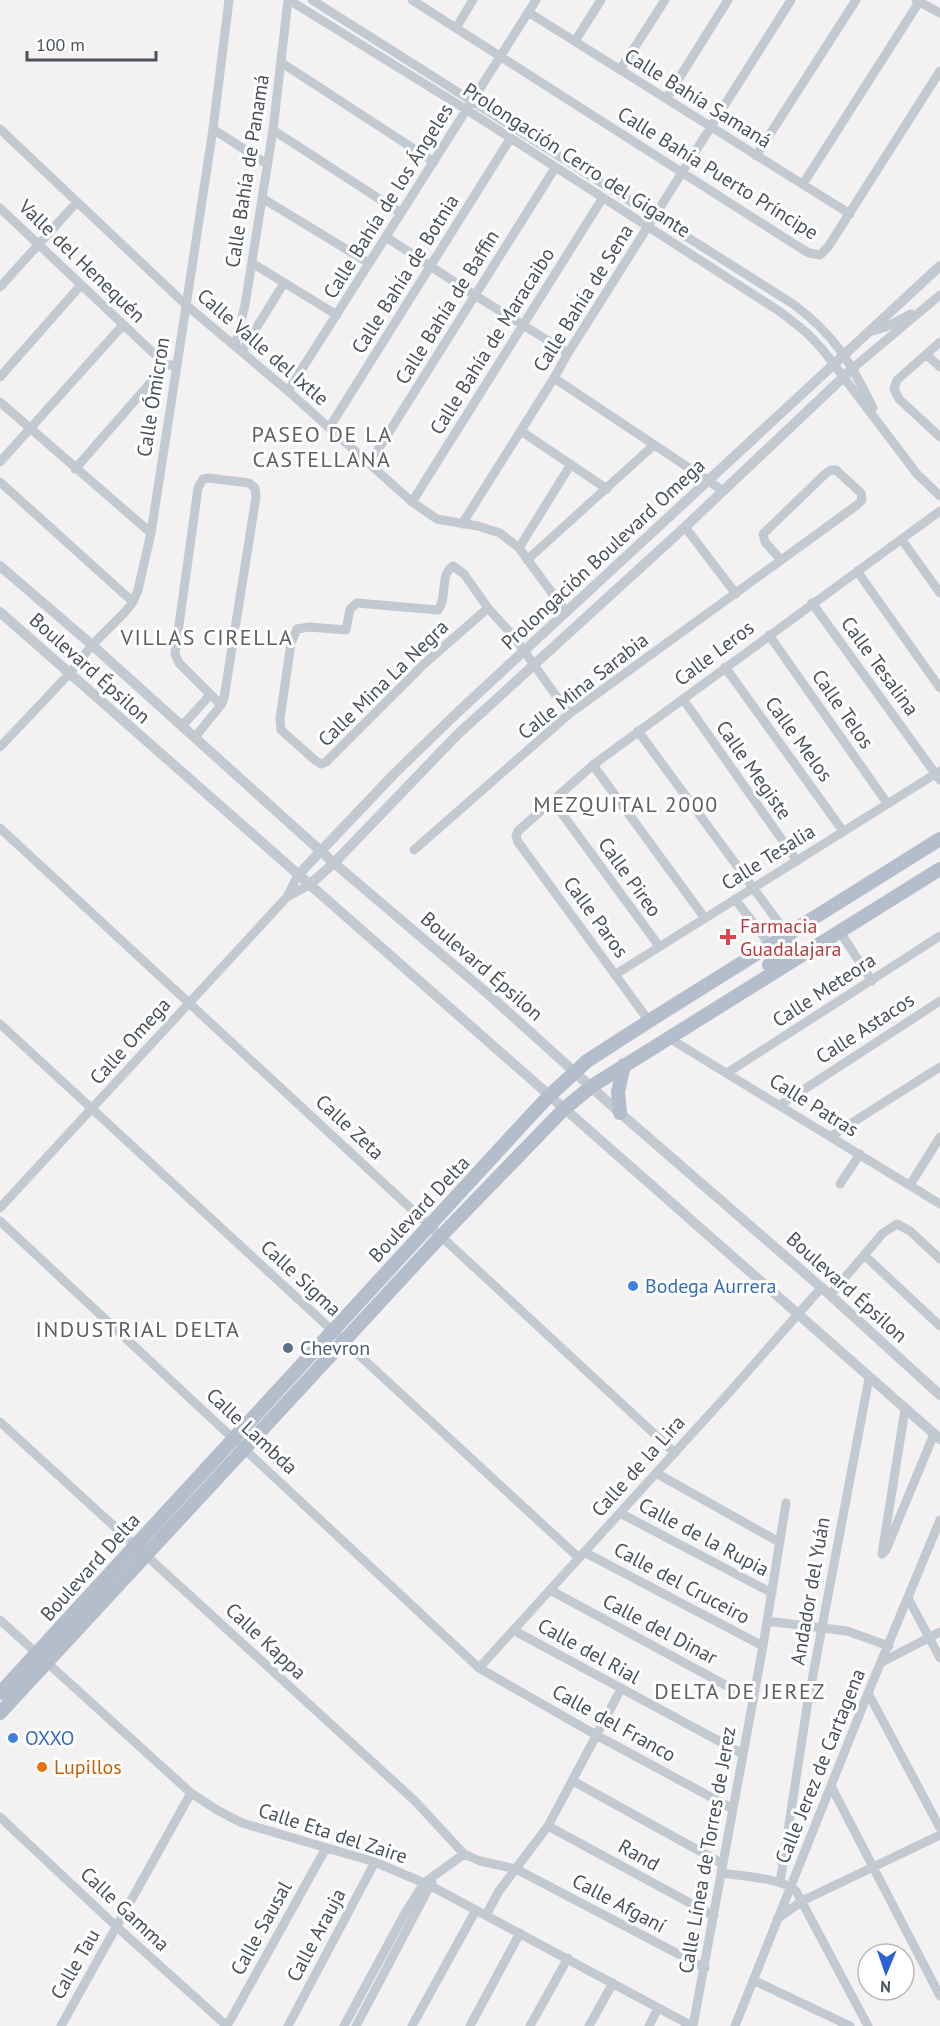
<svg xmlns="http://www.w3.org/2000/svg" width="940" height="2026" font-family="'PT Sans',sans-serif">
	<rect width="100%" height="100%" fill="#f3f1f1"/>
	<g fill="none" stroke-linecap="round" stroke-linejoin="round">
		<path stroke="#c3c9d1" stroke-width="9" d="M289 0 467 110 782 313 807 333 823 350 917 474 940 496
			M312 0 793 304C835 335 851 363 873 408
			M412 0 802 249 809 253 820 255 828 247 940 71
			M916 0 940 13
			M528 12 850 214
			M456 28 473 0
			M575 41 601 0
			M282 63 434 162
			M620 70 665 0
			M666 99 728 0
			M0 129 185 304 288 391 412 502 437 519 478 526 500 533 519 548 566 612
			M213 129 267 164
			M273 130 401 213
			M756 156 856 0
			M803 184 919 2
			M262 198 369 263
			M0 208 166 365
			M386 237 476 296 568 353
			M252 263 337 315
			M0 287 77 202
			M872 331 886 327 911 314
			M940 342 897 380 894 389 899 399 940 437
			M235 346 245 305 273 130 288 0
			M242 351 284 283
			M927 355 940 367
			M853 368 940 295
			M0 377 81 285
			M554 378 722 490
			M288 391 536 0
			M0 402 151 533
			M329 428 510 139
			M521 431 607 489
			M0 462 123 325
			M369 464 555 168
			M75 469 166 365H172
			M0 482 133 602
			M412 502 602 199
			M462 524 554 378 568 353 791 0
			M685 527 736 594
			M902 540 940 593
			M519 548 571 464
			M527 560 654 445
			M857 571 940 688
			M812 603 940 780
			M488 608 424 664 326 762 321 764 316 761 281 730 280 719 291 643 297 629 309 627 346 630 350 609 357 603 438 610C448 598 439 575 453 566L464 574 488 608 515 638 569 714
			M769 635 887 803
			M725 667 843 831
			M683 699 797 861
			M182 726 210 695
			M638 731 787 934
			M195 737 221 705 224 698 256 497 255 488 249 483 209 478 203 479 198 488 175 654 179 663 221 705
			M0 747 70 673 92 645 125 612 133 602 138 590 151 533 177 365 213 129 229 0
			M593 765 704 917
			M552 800 659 946
			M0 828 675 1453
			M414 850 569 714 857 505 862 500 861 493 836 470H831L825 474 763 534 765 542 781 560
			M287 897 309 885
			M735 899 770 945
			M840 932 872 981
			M616 974 940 771
			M649 1021 518 842 516 836 518 831 593 765 940 511
			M0 1024 579 1558
			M669 1038 940 1204
			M727 1073 940 936
			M780 1105 940 1001
			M831 1136 940 1067
			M840 1184 860 1154
			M910 1185 940 1137
			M0 1208 287 897 298 875
			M0 1221 479 1668 598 1736 733 1809
			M864 1255 940 1326
			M830 1295 883 1233 897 1224 910 1231 940 1259
			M905 1409 882 1554 886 1550 934 1434
			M0 1422 415 1801 464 1854 480 1861 516 1869 705 1968
			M656 1473 779 1542
			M620 1513 772 1593
			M584 1552 763 1646
			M550 1590 753 1700
			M908 1598 940 1658
			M0 1620 191 1793 217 1810 242 1823 375 1862 431 1886 692 2026
			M767 1621 847 1631 889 1646
			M513 1630 743 1754
			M882 1662 940 1632
			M479 1668 727 1395 821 1288
			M868 1693 940 1828
			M573 1781 723 1864
			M831 1786 940 1996
			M0 1817 117 1927 227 2026
			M548 1826 714 1916
			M721 1873C741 1876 782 1878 796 1891L868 2026
			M780 1883 807 1707 869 1378
			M486 1915 499 1891 548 1826 621 1689
			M777 1919 802 1901 940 1835
			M753 1980 850 2026
			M61 2026 191 1793
			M227 2026 326 1848
			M288 2026 375 1862
			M344 2026 404 1915 424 1883 464 1854
			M356 2026 432 1882
			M412 2026 476 1910
			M470 2026 520 1933
			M530 2026 568 1958
			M589 2026 613 1983
			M649 2026 658 2008
			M693 2026 763 1646 786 1503
			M735 2026 868 1693 940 1520"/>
		<path stroke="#c3c9d1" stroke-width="10" d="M0 566 92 645 334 863 487 993 620 1113 830 1295 940 1395
			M0 612 940 1439
			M298 875 396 772 458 712 940 266
			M309 885 334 863 457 735 685 527 853 368"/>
		<path stroke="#b3bdcc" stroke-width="14" d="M769 965C781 958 795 950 787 934
			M620 1113 618 1092 624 1065
			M0 1693 532 1114 549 1096 587 1061 649 1021 940 839
			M0 1713 441 1236 564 1109 592 1086 940 869"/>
	</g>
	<path fill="#e0444e" stroke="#fff" stroke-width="2" d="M725 928h6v6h6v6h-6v6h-6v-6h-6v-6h6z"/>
	<g fill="#3f7fe0" stroke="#fff" stroke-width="2">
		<circle cx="633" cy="1286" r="6"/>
		<circle cx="13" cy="1738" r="6"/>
	</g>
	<circle fill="#5c6f8a" stroke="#fff" stroke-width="2" cx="288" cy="1348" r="6"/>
	<circle fill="#e8710a" stroke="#fff" stroke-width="2" cx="42" cy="1767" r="6"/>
	<g text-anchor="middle" stroke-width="6" stroke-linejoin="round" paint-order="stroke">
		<g font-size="20" fill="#4a525c" stroke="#fff">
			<text transform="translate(698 98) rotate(32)" y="7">Calle Bahía Samaná</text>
			<text transform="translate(577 160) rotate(33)" y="7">Prolongación Cerro del Gigante</text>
			<text transform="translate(247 171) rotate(-81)" y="7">Calle Bahía de Panamá</text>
			<text transform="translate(718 173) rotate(32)" y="7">Calle Bahía Puerto Príncipe</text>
			<text transform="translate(388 201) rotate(-58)" y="7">Calle Bahía de los Ángeles</text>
			<text transform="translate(82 261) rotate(44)" y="7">Valle del Henequén</text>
			<text transform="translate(405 274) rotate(-58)" y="7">Calle Bahía de Botnia</text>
			<text transform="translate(583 298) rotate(-58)" y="7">Calle Bahía de Sena</text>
			<text transform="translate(447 307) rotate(-58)" y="7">Calle Bahía de Baffin</text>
			<text transform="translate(492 341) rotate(-58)" y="7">Calle Bahía de Maracaibo</text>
			<text transform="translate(263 347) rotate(41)" y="7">Calle Valle del Ixtle</text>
			<text transform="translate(153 397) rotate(-81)" y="7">Calle Ómicron</text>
			<text transform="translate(603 554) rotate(-43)" y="7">Prolongación Boulevard Omega</text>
			<text transform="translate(714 653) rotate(-37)" y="7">Calle Leros</text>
			<text transform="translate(880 666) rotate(54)" y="7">Calle Tesalina</text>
			<text transform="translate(90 668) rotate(42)" y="7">Boulevard Épsilon</text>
			<text transform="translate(383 683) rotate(-44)" y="7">Calle Mina La Negra</text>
			<text transform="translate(583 686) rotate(-38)" y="7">Calle Mina Sarabia</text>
			<text transform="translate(843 709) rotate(55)" y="7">Calle Telos</text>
			<text transform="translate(799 739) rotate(54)" y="7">Calle Melos</text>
			<text transform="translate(754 770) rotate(55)" y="7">Calle Megiste</text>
			<text transform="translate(768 857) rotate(-32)" y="7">Calle Tesalia</text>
			<text transform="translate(630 877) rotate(54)" y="7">Calle Pireo</text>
			<text transform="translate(596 917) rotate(54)" y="7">Calle Paros</text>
			<text transform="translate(482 966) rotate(41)" y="7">Boulevard Épsilon</text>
			<text transform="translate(824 990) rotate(-33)" y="7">Calle Meteora</text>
			<text transform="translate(865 1028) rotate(-33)" y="7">Calle Astacos</text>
			<text transform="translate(130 1041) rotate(-48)" y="7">Calle Omega</text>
			<text transform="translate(814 1105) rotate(32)" y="7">Calle Patras</text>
			<text transform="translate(350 1127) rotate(43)" y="7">Calle Zeta</text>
			<text transform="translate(419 1209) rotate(-47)" y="7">Boulevard Delta</text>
			<text transform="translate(301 1278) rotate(43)" y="7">Calle Sigma</text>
			<text transform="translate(847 1287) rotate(42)" y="7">Boulevard Épsilon</text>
			<text transform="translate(252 1431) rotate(43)" y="7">Calle Lambda</text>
			<text transform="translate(638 1466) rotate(-48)" y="7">Calle de la Lira</text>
			<text transform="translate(704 1537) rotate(28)" y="7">Calle de la Rupia</text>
			<text transform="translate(90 1567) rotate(-48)" y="7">Boulevard Delta</text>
			<text transform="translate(682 1583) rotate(28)" y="7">Calle del Cruceiro</text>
			<text transform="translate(810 1591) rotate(-80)" y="7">Andador del Yuán</text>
			<text transform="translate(660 1629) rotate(28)" y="7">Calle del Dinar</text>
			<text transform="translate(266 1641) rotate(43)" y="7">Calle Kappa</text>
			<text transform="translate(589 1651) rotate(29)" y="7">Calle del Rial</text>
			<text transform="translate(614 1723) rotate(29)" y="7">Calle del Franco</text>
			<text transform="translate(820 1766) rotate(-68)" y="7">Calle Jerez de Cartagena</text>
			<text transform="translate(333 1833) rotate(18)" y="7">Calle Eta del Zaire</text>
			<text transform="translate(707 1850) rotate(-80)" y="7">Calle Línea de Torres de Jerez</text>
			<text transform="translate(639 1855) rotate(29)" y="7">Rand</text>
			<text transform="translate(619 1903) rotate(28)" y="7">Calle Afganí</text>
			<text transform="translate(125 1909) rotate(43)" y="7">Calle Gamma</text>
			<text transform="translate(261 1928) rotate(-61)" y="7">Calle Sausal</text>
			<text transform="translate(316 1935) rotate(-62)" y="7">Calle Arauja</text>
			<text transform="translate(75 1964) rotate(-60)" y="7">Calle Tau</text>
		</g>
		<g font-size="20" fill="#be3a42" stroke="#fff" text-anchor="start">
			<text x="740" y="933">Farmacia<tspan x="740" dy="23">Guadalajara</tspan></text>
		</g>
		<g font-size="20" fill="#366cbe" stroke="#fff" text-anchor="start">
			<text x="645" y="1293">Bodega Aurrera</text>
			<text x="25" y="1745">OXXO</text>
		</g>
		<g font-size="20" fill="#4e5e75" stroke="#fff" text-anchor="start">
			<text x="300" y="1355">Chevron</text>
		</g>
		<g font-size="20" fill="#c56008" stroke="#fff" text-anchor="start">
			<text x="54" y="1774">Lupillos</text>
		</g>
		<g font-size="22" letter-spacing="1.5" fill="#5e6065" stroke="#fff">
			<text x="322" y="442">PASEO DE LA<tspan x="322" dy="25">CASTELLANA</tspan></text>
			<text x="207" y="645">VILLAS CIRELLA</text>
			<text x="626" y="812">MEZQUITAL 2000</text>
			<text x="138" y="1337">INDUSTRIAL DELTA</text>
			<text x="740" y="1699">DELTA DE JEREZ</text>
		</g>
	</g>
	<g transform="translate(886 1972) rotate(182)"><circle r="28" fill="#ffffff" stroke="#b7babe" stroke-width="1.5"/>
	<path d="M0-4.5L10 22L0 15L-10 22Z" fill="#2b61d2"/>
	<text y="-9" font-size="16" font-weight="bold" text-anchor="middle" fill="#4a525c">N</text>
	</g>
	<path d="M27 51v9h129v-9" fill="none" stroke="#4a525c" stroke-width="3"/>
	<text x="36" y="51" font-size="18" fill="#4a525c" stroke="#ffffff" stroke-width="4.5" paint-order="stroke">100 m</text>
</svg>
